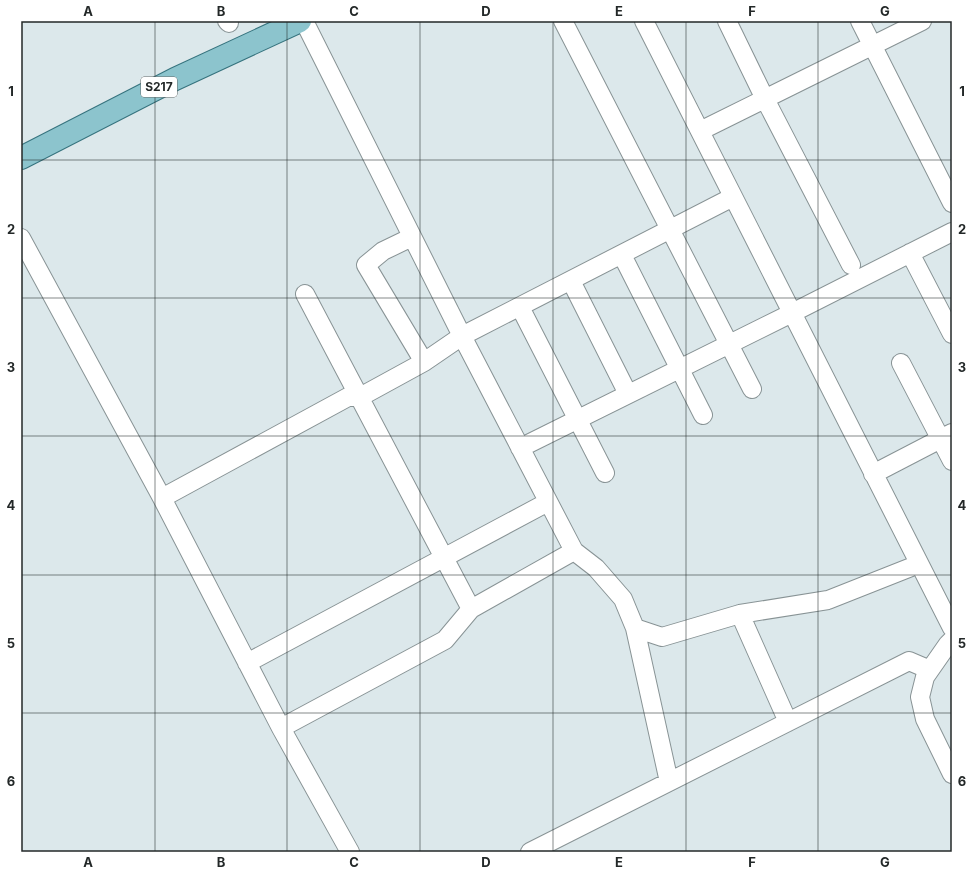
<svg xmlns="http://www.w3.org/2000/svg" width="973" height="873" font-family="Inter,sans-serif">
	<rect width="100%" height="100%" fill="#dce8eb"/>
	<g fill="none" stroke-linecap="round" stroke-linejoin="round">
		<g stroke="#889395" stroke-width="20">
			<path id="street" d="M227 21 229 23
				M304 21 462 336 574 551 596 568 623 599 635 628 669 782
				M563 21 752 389
				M644 21 952 628
				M727 21 765 99 851 265
				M860 21 952 203
				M700 131 922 21
				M412 237 383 251 366 265 424 362
				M21 238 162 498 281 728 350 852
				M910 253 952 334
				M622 255 703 415
				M571 281 628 394
				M305 294 471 609
				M520 307 605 473
				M901 363 952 461
				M520 448 792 313 952 232
				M873 474 952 433
				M162 498 348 397H360L424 362 462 336 733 197
				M740 614 788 722
				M635 628 662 637 740 614 828 600 919 564
				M952 640 948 644 925 677 920 697 925 719 952 774
				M247 663 548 502
				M281 728 445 640 471 609 574 551
				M530 852 909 661 930 670"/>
		</g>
		<g stroke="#36737e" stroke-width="24">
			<path id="primary" d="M21 158 175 79 300 21"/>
		</g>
		<use href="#street" stroke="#fff" stroke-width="18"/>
		<use href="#primary" stroke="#8cc4cd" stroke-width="22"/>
	</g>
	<path fill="none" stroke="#232828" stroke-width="1" stroke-opacity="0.55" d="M155 21V852M287 21V852M420 21V852M553 21V852M686 21V852M818 21V852M21 160H952M21 298H952M21 436H952M21 575H952M21 713H952"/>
	<g text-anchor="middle" stroke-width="4" stroke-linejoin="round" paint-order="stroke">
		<rect fill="#fff" stroke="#656868" stroke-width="1" x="141" y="77" width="36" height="20" rx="3"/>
		<g font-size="12" font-weight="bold" fill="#232828">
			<text x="159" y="91">S217</text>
		</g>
	</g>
	<rect width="973" height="873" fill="none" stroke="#ffffff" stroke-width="44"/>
	<rect x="22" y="22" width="929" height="829" fill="none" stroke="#232828" stroke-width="1.5"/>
	<g font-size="13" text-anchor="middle" font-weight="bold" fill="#232828">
		<text x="88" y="16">A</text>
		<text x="221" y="16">B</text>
		<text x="354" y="16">C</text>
		<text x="486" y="16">D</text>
		<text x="619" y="16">E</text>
		<text x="752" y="16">F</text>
		<text x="885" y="16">G</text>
		<text x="11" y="96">1</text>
		<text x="962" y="96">1</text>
		<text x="11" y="234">2</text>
		<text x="962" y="234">2</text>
		<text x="11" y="372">3</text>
		<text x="962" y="372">3</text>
		<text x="11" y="510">4</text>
		<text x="962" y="510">4</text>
		<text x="11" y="648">5</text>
		<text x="962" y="648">5</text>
		<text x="11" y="786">6</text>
		<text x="962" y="786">6</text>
		<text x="88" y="867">A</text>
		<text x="221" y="867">B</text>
		<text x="354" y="867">C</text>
		<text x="486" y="867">D</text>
		<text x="619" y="867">E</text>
		<text x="752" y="867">F</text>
		<text x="885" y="867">G</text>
	</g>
</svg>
